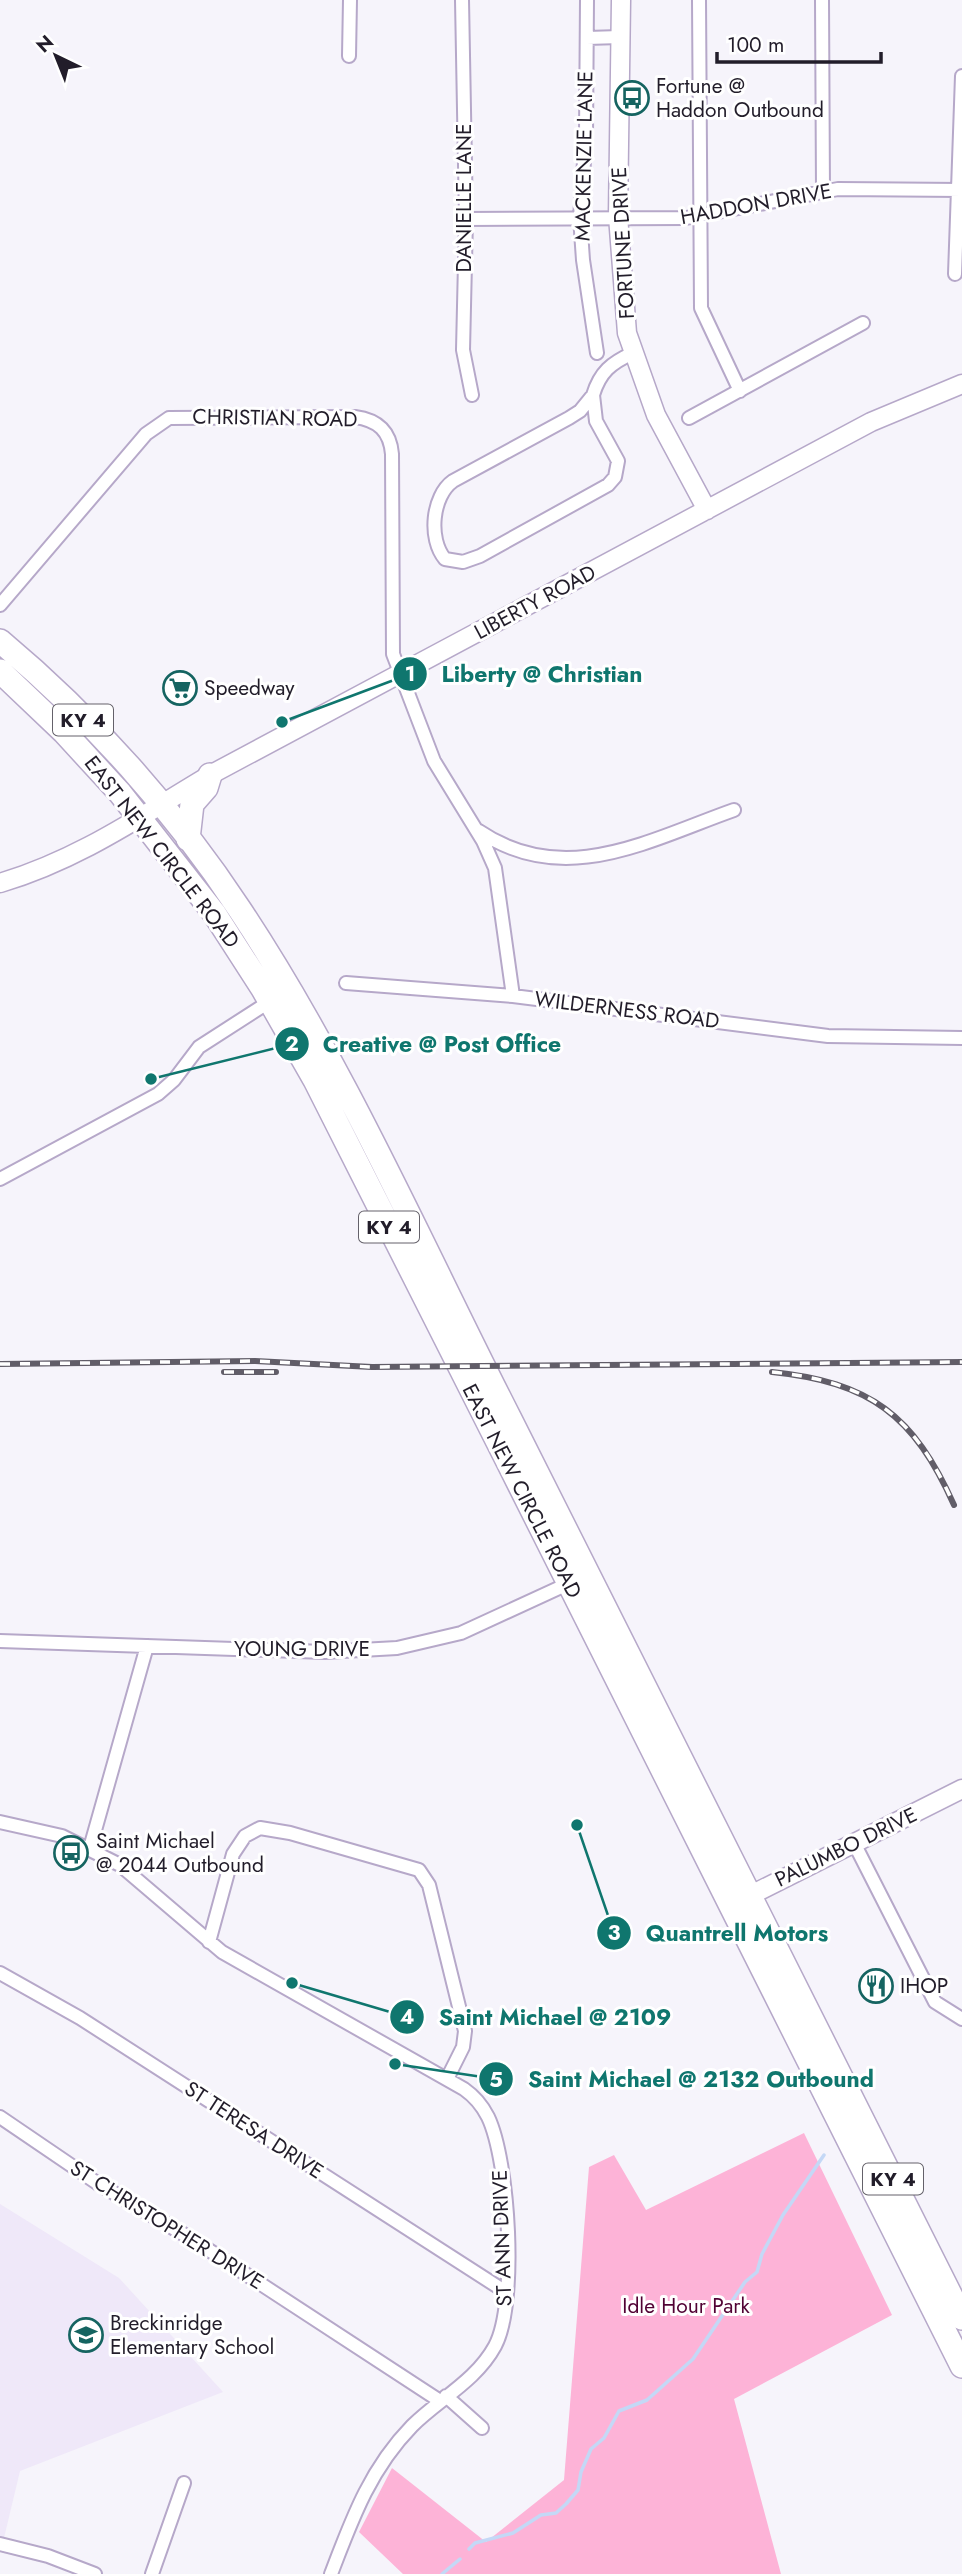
<svg xmlns="http://www.w3.org/2000/svg" width="962" height="2574" font-family="Jost,sans-serif">
	<rect width="100%" height="100%" fill="#f6f4fb"/>
	<path fill="#efe8f9" d="M0 2204 119 2278 223 2392 20 2471 4 2538 0 2537Z"/>
	<path fill="#fdb3d7" d="M804 2133 892 2315 734 2399 781 2574H403L359 2532 392 2468 486 2542 564 2480 589 2167 614 2155 646 2210Z"/>
	<g fill="none" stroke-linecap="round" stroke-linejoin="round">
		<path stroke="#c4d8f6" stroke-width="3.5" d="M469 2549 475 2543 513 2533 541 2515 556 2513 566 2504 578 2490 581 2472 591 2449 604 2438 619 2411 647 2400 693 2359 745 2282 757 2272 762 2254 783 2215 824 2155
			M442 2574 460 2559"/>
		<g stroke="#b6a8c9" stroke-width="16">
			<path id="street" d="M462 0 466 219 463 350 472 395
				M587 0 586 134 580 217 583 260 597 353
				M699 0 701 308 740 391
				M822 0 823 191
				M587 38 620 37
				M349 56 350 0
				M466 219 686 218 838 189 962 190
				M955 274 962 76
				M593 395 596 421 618 461 615 477 608 485 480 556 463 562 445 559C428 539 432 496 453 481L569 418 580 411Z
				M593 395C600 372 611 363 633 353
				M689 418 863 323
				M0 605 146 434 169 418 355 417C378 420 390 431 392 454L393 654 434 761 483 841 495 868 513 996
				M479 831C564 889 649 840 734 810
				M346 983 513 996 828 1036 962 1038
				M0 1179 158 1094 174 1080 199 1047 272 1000
				M0 1641 325 1652 397 1648 461 1633 574 1581
				M0 1822 62 1836 120 1865 222 1952 464 2089C474 2096 482 2105 488 2117 509 2161 518 2303 495 2346 476 2381 439 2399 412 2426 370 2469 352 2519 331 2574
				M854 1843 935 2002 962 2019
				M90 1848 147 1646
				M209 1942 233 1854 245 1836 260 1828 290 1833 419 1870 429 1885 465 2031 463 2047 447 2079
				M0 1973 80 2018 506 2292
				M0 2117 97 2183 195 2241 440 2401
				M446 2396 482 2428
				M0 2544 48 2556 95 2574
				M152 2574 184 2483"/>
		</g>
		<g stroke="#b6a8c9" stroke-width="21">
			<path id="secondary" d="M621 0 618 216 627 333 656 415 707 510
				M0 883C78 860 141 816 210 775L871 422 962 384
				M739 1901 962 1789"/>
		</g>
		<g stroke="#b6a8c9" stroke-width="26">
			<path id="highway" d="M0 641C91 717 175 811 240 910 346 1070 423 1249 510 1419 663 1718 813 2018 962 2318
				M0 671 64 732 120 793 214 913 263 989 315 1080 504 1454 962 2366
				M188 839 192 804 206 788 210 775"/>
		</g>
		<use href="#street" stroke="#fff" stroke-width="12"/>
		<use href="#secondary" stroke="#fff" stroke-width="18"/>
		<use href="#highway" stroke="#fff" stroke-width="23"/>
		<g stroke="#615d68" stroke-width="6">
			<path id="rail" d="M0 1364 255 1361 372 1367 962 1362
				M224 1372H276
				M772 1372C870 1382 914 1415 954 1505"/>
		</g>
		<use href="#rail" stroke="#fff" stroke-width="3.5" stroke-dasharray="10" stroke-linecap="butt"/>
	</g>
	<defs>
		<g id="bus-ring" transform="scale(1.75)"><circle r="9.5" fill="#fff" stroke="#156461" stroke-width="1.5"/><path d="M-5-6H5V4H4V6H2V4H-2V6H-4V4H-5ZM-3.5-4V0h7V-4ZM-3.5 1.2v1.5H-2V1.2ZM2 1.2v1.5H3.5V1.2Z" fill="#156461"/></g>
		<g id="supermarket-ring" transform="scale(1.75)"><circle r="9.5" fill="#fff" stroke="#156461" stroke-width="1.5"/><path d="M-6-5.5h2.5l.6 2H6L4.5 2H-2.5L-4.4-4H-6ZM-1.5 3.2a1.3 1.3 0 1 0 .1 0ZM3 3.2a1.3 1.3 0 1 0 .1 0Z" fill="#156461"/></g>
		<g id="restaurant-ring" transform="scale(1.75)"><circle r="9.5" fill="#fff" stroke="#156461" stroke-width="1.5"/><path d="M-5-6h1v4h1v-4h1v4h1v-4h1v5L-1.5 .5V6h-2V.5L-5-1ZM5-6V6H3V1.5H1.5Q1.5-4 5-6Z" fill="#156461"/></g>
		<g id="school-ring" transform="scale(1.75)"><circle r="9.5" fill="#fff" stroke="#156461" stroke-width="1.5"/><path d="M0-5L7-2L0 1L-7-2ZM-4 1L0 2.5L4 1V4Q0 6-4 4Z" fill="#156461"/></g>
	</defs>
	<g fill-rule="evenodd">
		<use href="#bus-ring" x="632" y="98"/>
		<use href="#supermarket-ring" x="180" y="688"/>
		<use href="#bus-ring" x="71" y="1853"/>
		<use href="#restaurant-ring" x="876" y="1986"/>
		<use href="#school-ring" x="86" y="2335"/>
	</g>
	<g text-anchor="middle" stroke-width="6" stroke-linejoin="round" paint-order="stroke">
		<g fill="#fff" stroke="#64616a" stroke-width="2">
			<rect x="53" y="704.5" width="60" height="31" rx="5"/>
			<rect x="359" y="1211.5" width="60" height="31" rx="5"/>
			<rect x="863" y="2163.5" width="60" height="31" rx="5"/>
		</g>
		<g font-size="19" font-weight="bold" fill="#221d2a">
			<text x="83" y="727">KY 4</text>
			<text x="389" y="1234">KY 4</text>
			<text x="893" y="2186">KY 4</text>
		</g>
		<g font-size="21" fill="#221d2a" stroke="#fff" text-anchor="start">
			<text x="656" y="93">Fortune @<tspan x="656" dy="24">Haddon Outbound</tspan></text>
			<text x="204" y="695">Speedway</text>
			<text x="96" y="1848">Saint Michael<tspan x="96" dy="24">@ 2044 Outbound</tspan></text>
			<text x="900" y="1993">IHOP</text>
			<text x="110" y="2330">Breckinridge<tspan x="110" dy="24">Elementary School</tspan></text>
		</g>
		<g font-size="21" fill="#221d2a" stroke="#fff">
			<text transform="translate(584 156) rotate(-89)" y="7">MACKENZIE LANE</text>
			<text transform="translate(464 198) rotate(-90)" y="7">DANIELLE LANE</text>
			<text transform="translate(756 204) rotate(-10)" y="7">HADDON DRIVE</text>
			<text transform="translate(623 243) rotate(-93)" y="7">FORTUNE DRIVE</text>
			<text transform="translate(275 418) rotate(1)" y="7">CHRISTIAN ROAD</text>
			<text transform="translate(535 602) rotate(-28)" y="7">LIBERTY ROAD</text>
			<text transform="translate(162 852) rotate(52)" y="7">EAST NEW CIRCLE ROAD</text>
			<text transform="translate(627 1010) rotate(7)" y="7">WILDERNESS ROAD</text>
			<text transform="translate(522 1491) rotate(63)" y="7">EAST NEW CIRCLE ROAD</text>
			<text x="302" y="1656">YOUNG DRIVE</text>
			<text transform="translate(846 1847) rotate(-26)" y="7">PALUMBO DRIVE</text>
			<text transform="translate(254 2130) rotate(33)" y="7">ST TERESA DRIVE</text>
			<text transform="translate(167 2225) rotate(32)" y="7">ST CHRISTOPHER DRIVE</text>
			<text transform="translate(502 2238) rotate(-92)" y="7">ST ANN DRIVE</text>
		</g>
		<g font-size="21" fill="#510234" stroke="#fff">
			<text x="686" y="2313">Idle Hour Park</text>
		</g>
	</g>
	<path fill="none" stroke="#0f766e" stroke-width="2.5" d="M282 722L410 674M151 1079L292 1044M577 1825L614 1933M292 1983L407 2017M395 2064L496 2079"/>
	<g fill="#0f766e" stroke="#fff" stroke-width="2.5">
		<circle cx="282" cy="722" r="7"/>
		<circle cx="151" cy="1079" r="7"/>
		<circle cx="577" cy="1825" r="7"/>
		<circle cx="292" cy="1983" r="7"/>
		<circle cx="395" cy="2064" r="7"/>
		<circle cx="410" cy="674" r="18"/>
		<circle cx="292" cy="1044" r="18"/>
		<circle cx="614" cy="1933" r="18"/>
		<circle cx="407" cy="2017" r="18"/>
		<circle cx="496" cy="2079" r="18"/>
	</g>
	<g font-size="21" text-anchor="middle" font-weight="bold" fill="#fff">
		<text x="410" y="681">1</text>
		<text x="292" y="1051">2</text>
		<text x="614" y="1940">3</text>
		<text x="407" y="2024">4</text>
		<text x="496" y="2087">5</text>
	</g>
	<g font-size="23" text-anchor="middle" font-weight="bold" fill="#0f766e" stroke="#fff" stroke-width="6" stroke-linejoin="round" paint-order="stroke">
		<text x="542" y="682">Liberty @ Christian</text>
		<text x="442" y="1052">Creative @ Post Office</text>
		<text x="737" y="1941">Quantrell Motors</text>
		<text x="555" y="2025">Saint Michael @ 2109</text>
		<text x="701" y="2087">Saint Michael @ 2132 Outbound</text>
	</g>
	<g transform="translate(56 56) rotate(317)" stroke="#ffffff" stroke-width="5" paint-order="stroke">
	<path d="M0-5L12 26L0 18L-12 26Z" fill="#221d2a"/>
	<text y="-10" font-size="19" font-weight="bold" text-anchor="middle" fill="#221d2a">N</text>
	</g>
	<path d="M717 52v10h164v-10" fill="none" stroke="#221d2a" stroke-width="3.5"/>
	<text x="727" y="52" font-size="21" fill="#221d2a" stroke="#ffffff" stroke-width="5" paint-order="stroke">100 m</text>
</svg>
